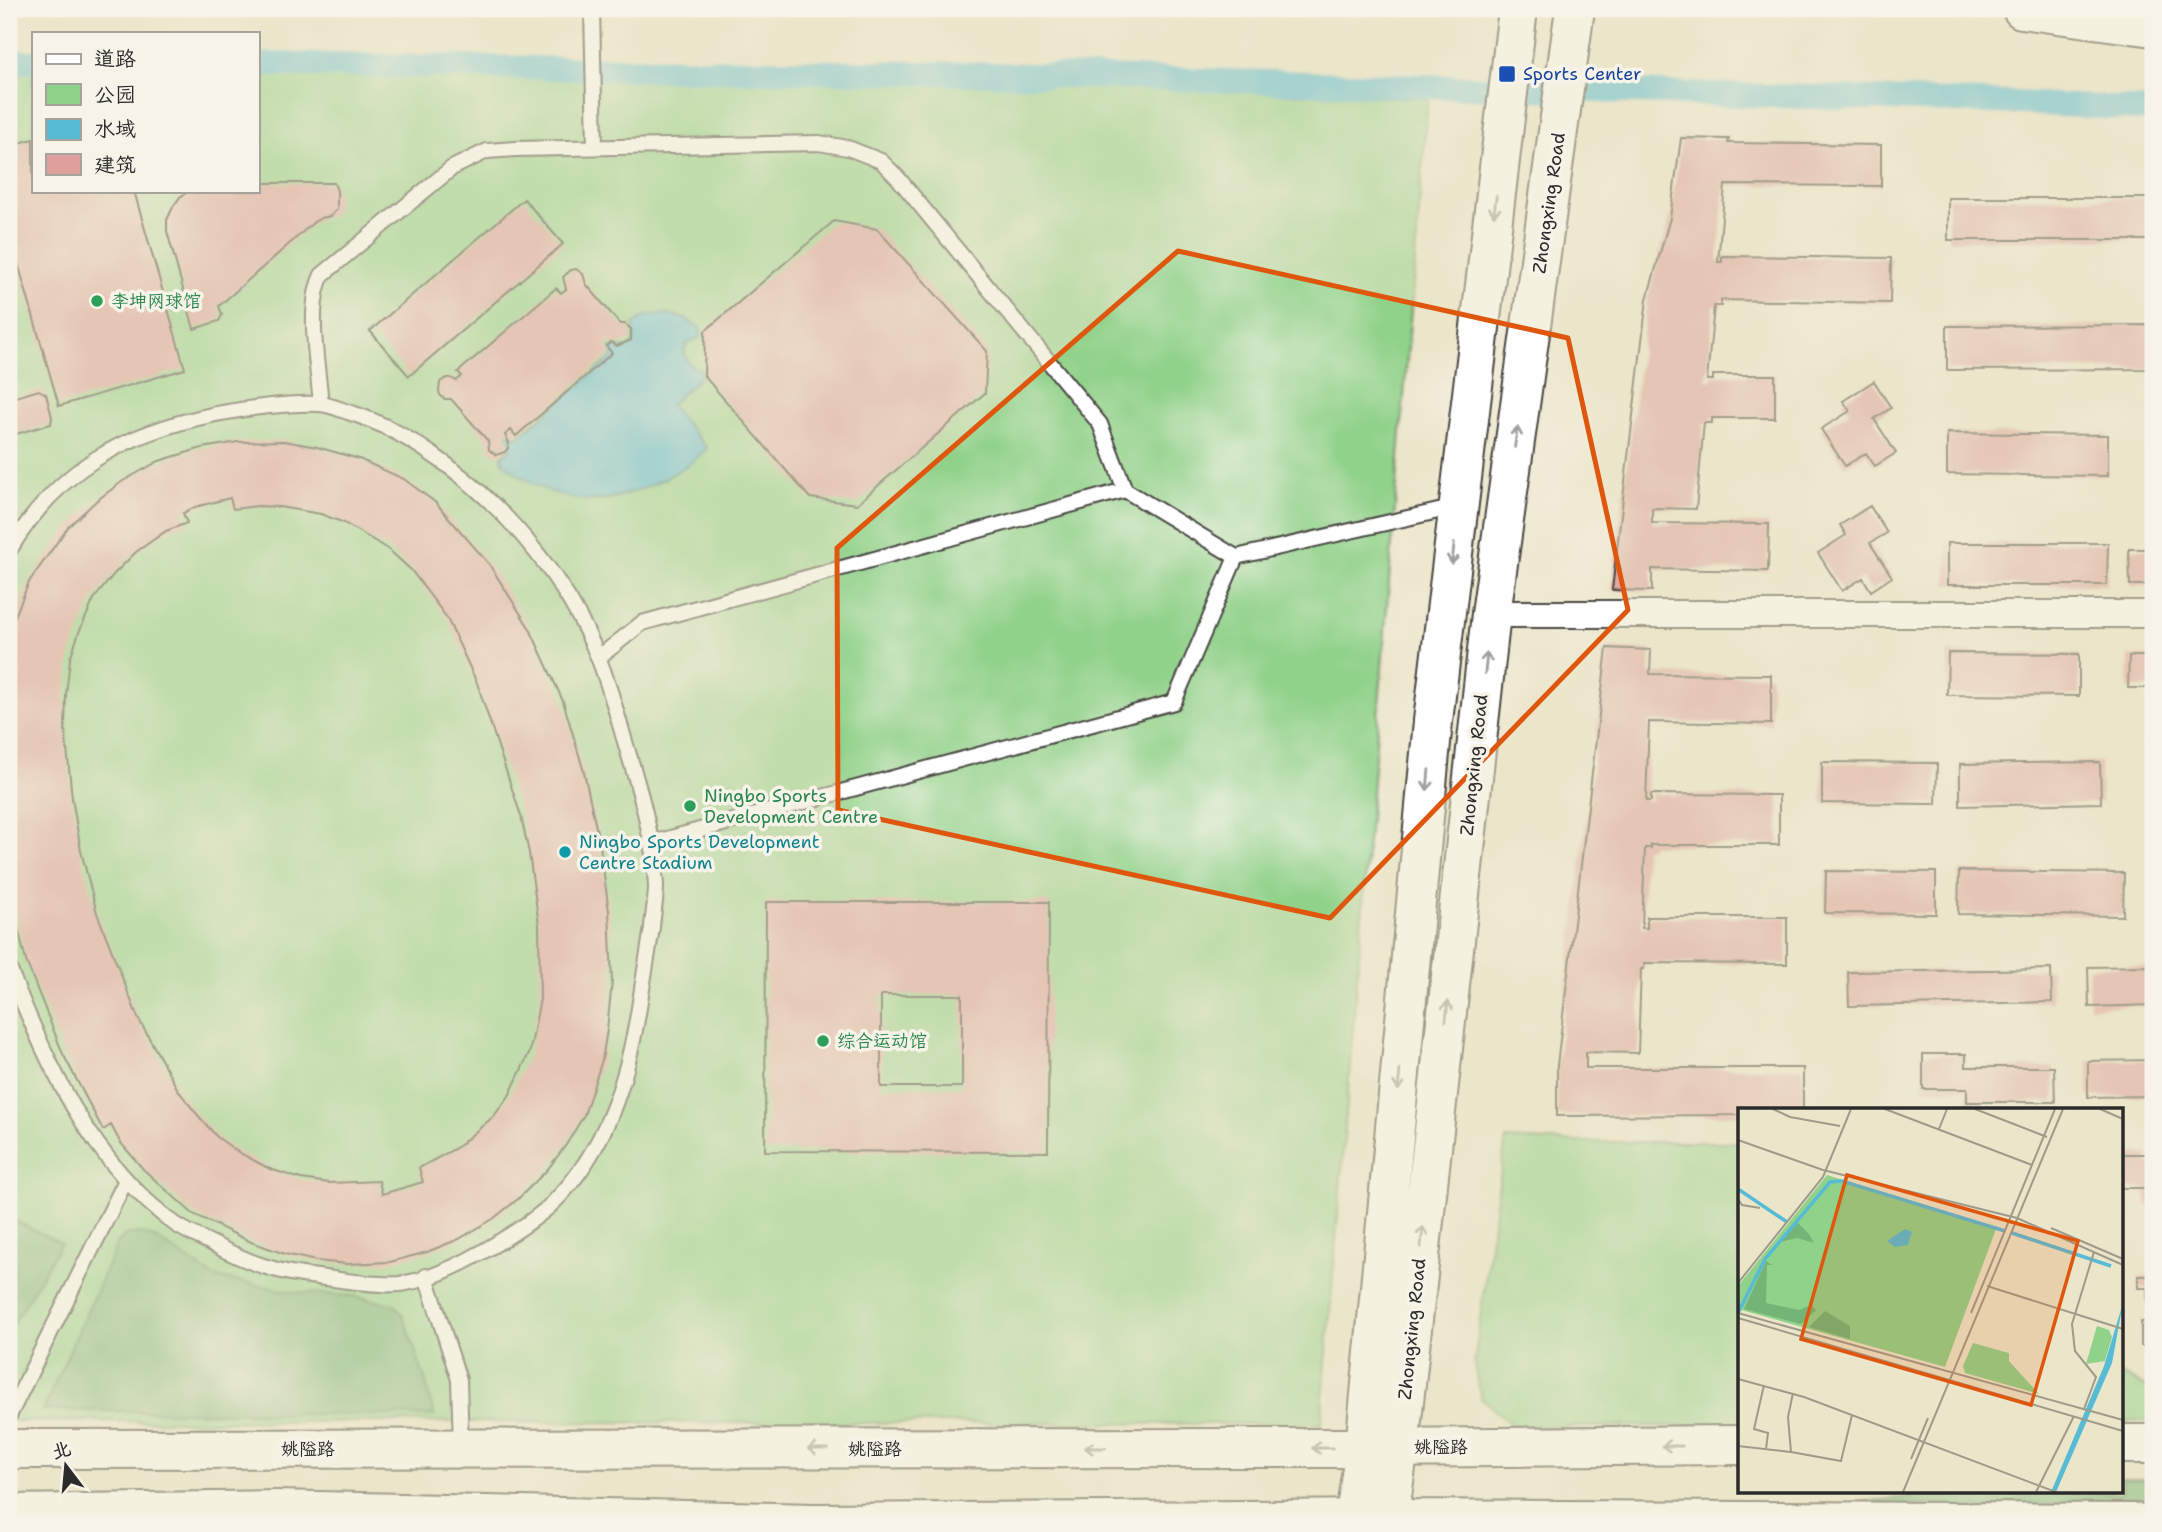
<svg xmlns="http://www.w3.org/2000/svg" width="2162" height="1532" font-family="'Shantell Sans','LXGW WenKai TC',sans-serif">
	<rect width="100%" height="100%" fill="#f7f3e8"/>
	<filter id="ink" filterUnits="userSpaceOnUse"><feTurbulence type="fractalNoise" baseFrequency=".0143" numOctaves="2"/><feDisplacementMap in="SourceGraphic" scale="14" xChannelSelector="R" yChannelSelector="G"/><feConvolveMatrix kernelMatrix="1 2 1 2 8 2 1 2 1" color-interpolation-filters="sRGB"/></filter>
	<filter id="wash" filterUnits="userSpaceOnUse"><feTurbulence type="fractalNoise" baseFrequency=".00686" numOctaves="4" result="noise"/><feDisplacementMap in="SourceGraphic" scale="28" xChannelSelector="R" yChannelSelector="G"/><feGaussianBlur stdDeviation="1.57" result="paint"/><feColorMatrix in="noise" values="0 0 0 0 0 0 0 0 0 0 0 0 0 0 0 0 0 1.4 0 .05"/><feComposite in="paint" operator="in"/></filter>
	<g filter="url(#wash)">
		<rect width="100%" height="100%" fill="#ebe5c9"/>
		<path fill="#90d28a" stroke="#5e7e5a" stroke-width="2" d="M9 52 33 53V191H257V60L1428 98 1321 1424 9 1421Z
			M1506 1139 1576 1142H1740V1425L1552 1427 1512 1425 1481 1398 1474 1365 1491 1237Z
			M2122 1374 2153 1391V1421L2122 1422Z"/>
		<path fill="#74b476" stroke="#507050" stroke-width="2" d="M9 1218 61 1243 9 1331Z
			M139 1233 157 1239 214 1277 293 1292 355 1296 395 1305 403 1315 425 1379 434 1416 43 1410 118 1242 126 1235Z
			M2122 1479H2153V1511L2033 1512 1862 1502 1954 1492H2122Z"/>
		<path fill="#57bbd5" stroke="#417380" stroke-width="2" d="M669 314 686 319 700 328 701 335 698 339 688 342 684 350C686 360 690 367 701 369L700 377 670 405 707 448C687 473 618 504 585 500 555 496 526 483 503 462L502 456 510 449 511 442 508 435 511 433 517 438 610 359 614 354 610 347H629C636 340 635 336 633 326 642 314 654 314 669 314Z"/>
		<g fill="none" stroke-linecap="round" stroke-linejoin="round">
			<path stroke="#57bbd5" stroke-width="24" d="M9 61 33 62
				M257 64 993 74 2021 103 2153 110"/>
		</g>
		<g id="blocks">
			<path fill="#de9f9d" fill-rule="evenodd" d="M1681 138 1729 139 1728 143 1881 145V186L1725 185 1718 262H1722V256L1891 258 1890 303 1721 300V306H1714L1707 380H1713V375H1775V418H1712V423H1704L1696 509 1652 508V523L1769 524 1768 571 1652 569V591L1612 590 1647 299 1670 218Z
				M33 139V191H134L185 369 59 406 9 232V146Z
				M257 183H334L337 191V209L331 216 321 218 314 222 219 306 222 315 219 321 194 329 167 231V220L173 207 180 197 189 191H257Z
				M1948 198H2153V240H1948Z
				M524 199 563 244 409 376 370 331Z
				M834 221 877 229 987 351 985 393 857 504 810 498 704 376 705 331Z
				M576 269 583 274 586 284 620 324H625L631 329V340L617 346 611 342 606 346 612 353 516 436 511 430 505 435 509 443 508 448 505 452 496 455 489 450 488 441 451 399H444L440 395 439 391 440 382 447 378H451L456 381 462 376 458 372 556 288 561 293 566 289 563 277 571 270Z
				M2153 325V369L1947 370V326Z
				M1874 381 1891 408 1874 419 1896 453 1875 466 1866 453 1845 466 1821 429 1850 411 1843 401Z
				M39 390 46 394 52 417 51 424 9 436V399Z
				M1947 433 2108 435V476L1947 474Z
				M284 441 317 447 359 459 404 479 436 503 489 564 530 629 563 701 584 772 600 846 609 911 612 981 607 1030 602 1060 584 1115 566 1145 547 1170 518 1199 493 1219 459 1239 427 1252 390 1262 347 1264 316 1261 285 1254 251 1242 193 1214 143 1169 120 1142 111 1125 103 1130 63 1054 26 961 9 891V631L29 582 68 527 96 501 123 481 159 461 202 448 238 442ZM230 498 233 509 258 506 279 507 321 514 344 523 388 549 411 570 447 618 477 683 521 816 529 853 539 925 540 999 530 1051 509 1096 493 1117 456 1148 419 1168 423 1182 382 1194 379 1181 329 1183 301 1179 270 1169 238 1152 217 1137 196 1113 178 1090 138 1018 97 913 81 851 72 798 65 728 66 695 70 659 79 632 94 599 114 574 136 552 166 531 187 523 183 513 195 507Z
				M1870 506 1887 533 1870 543 1892 577 1871 591 1863 578 1842 591 1818 553 1846 535 1840 525Z
				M1947 543H2108L2107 585H1947Z
				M2129 549H2153V585H2130Z
				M1607 648 1651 650 1650 674 1771 675V724L1649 722 1646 801H1651V794L1779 795V845H1651V848H1645L1642 928H1647V917H1787V964L1644 963V969H1641L1638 1053 1586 1052V1068H1803V1110H1740V1115L1557 1116V1065Z
				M1948 653 2079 654V696L1947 695Z
				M2129 656H2153V688H2128Z
				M1822 762 1937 763 1936 804 1822 803Z
				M2100 762 2101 803 1960 806V764Z
				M1826 871 1936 872V914L1825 913Z
				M1959 871 2124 873 2123 916 1958 914Z
				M766 902H1049L1048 1152 765 1151ZM881 995H962V1087H881Z
				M2153 966V1005L2089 1007 2088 967Z
				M2051 969 2052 1002 1849 1006 1848 972Z
				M1923 1054H1966V1067H2054L2055 1102H1967V1089H1923Z
				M2153 1060V1096L2088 1097V1061Z
				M2122 1154H2148V1164H2153V1205H2146V1188H2122Z
				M2138 1276H2153V1346H2141V1322H2148L2147 1288H2138Z"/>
		</g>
	</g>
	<g filter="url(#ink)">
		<use href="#blocks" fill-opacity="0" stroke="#484743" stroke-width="2"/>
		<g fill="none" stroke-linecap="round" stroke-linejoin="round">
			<g stroke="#484743" stroke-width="18">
				<path id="lane" d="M592 9 595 147
					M321 404C318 367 306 307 322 275L452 168 487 151 516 149 819 143 848 148 881 161 898 178 1100 424 1125 490
					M9 551C58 468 124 433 216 414 242 409 292 402 318 404 328 404 339 409 348 412 385 423 416 442 447 465 512 514 567 581 598 657 611 689 619 723 629 755 642 798 654 841 656 886 656 900 653 914 652 927 648 954 643 981 639 1008 627 1081 606 1150 553 1203 536 1219 514 1233 494 1245 468 1261 431 1280 400 1284 375 1286 343 1280 318 1277 277 1273 246 1262 211 1243 199 1237 185 1231 175 1224 90 1162 46 1062 9 968
					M598 658 642 623 1125 490 1236 557 1456 507
					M652 843 1174 702 1236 557
					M426 1276 459 1380 461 1447
					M9 1416 126 1180"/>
			</g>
			<g stroke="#484743" stroke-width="30">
				<path id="street" d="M1491 614H2153"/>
			</g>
			<g stroke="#484743" stroke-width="42">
				<path id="secondary" d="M2122 1444H2153
					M9 1449 1365 1448 1740 1445
					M9 1514 277 1510 814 1523 1388 1519 2136 1523"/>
			</g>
			<g stroke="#484743" stroke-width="42">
				<path id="primary" d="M2022 9 2153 27
					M1354 1523 1365 1448 1433 721 1518 9
					M1388 1523 1399 1447 1491 614 1575 9"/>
			</g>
			<use href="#lane" stroke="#fff" stroke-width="14"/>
			<use href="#street" stroke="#fff" stroke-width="26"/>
			<use href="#secondary" stroke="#fff" stroke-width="38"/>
			<use href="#primary" stroke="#fff" stroke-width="38"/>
		</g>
		<defs><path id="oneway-shaft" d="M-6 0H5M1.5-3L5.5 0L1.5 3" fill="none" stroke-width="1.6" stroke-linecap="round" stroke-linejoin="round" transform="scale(1.75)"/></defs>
		<g stroke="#a0a0a0">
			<use href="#oneway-shaft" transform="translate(1495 206) rotate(97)"/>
			<use href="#oneway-shaft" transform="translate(1516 437) rotate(-82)"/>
			<use href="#oneway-shaft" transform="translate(1453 554) rotate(97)"/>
			<use href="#oneway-shaft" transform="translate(1486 663) rotate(-84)"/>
			<use href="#oneway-shaft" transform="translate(1428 780) rotate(95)"/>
			<use href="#oneway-shaft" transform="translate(1447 1011) rotate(-84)"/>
			<use href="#oneway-shaft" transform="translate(1399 1080) rotate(95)"/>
			<use href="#oneway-shaft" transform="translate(1422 1237) rotate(-84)"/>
			<use href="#oneway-shaft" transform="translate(1672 1446) rotate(180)"/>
			<use href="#oneway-shaft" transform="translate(1095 1448) rotate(180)"/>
			<use href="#oneway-shaft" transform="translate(1322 1448) rotate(180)"/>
			<use href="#oneway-shaft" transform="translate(818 1449) rotate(180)"/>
		</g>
	</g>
	<path d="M0 0H2162V1532H0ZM1178 251 1568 338 1628 610 1330 918 838 810 837 548Z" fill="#ebe5c9" fill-opacity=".55" fill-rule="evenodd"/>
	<path fill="none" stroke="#df570e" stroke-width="5" stroke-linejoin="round" d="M1178 251 1568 338 1628 610 1330 918 838 810 837 548Z"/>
	<rect fill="#1a4fb4" stroke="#f7f3e8" stroke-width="2.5" x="1498" y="65" width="18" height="18" rx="3.5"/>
	<g fill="#2e9e5b" stroke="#f7f3e8" stroke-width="2.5">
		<circle cx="97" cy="301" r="7"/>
		<circle cx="690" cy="806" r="7"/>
		<circle cx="823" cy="1041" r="7"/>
	</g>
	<circle fill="#0f9aa8" stroke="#f7f3e8" stroke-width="2.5" cx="565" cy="852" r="7"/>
	<g text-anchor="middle" stroke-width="7" stroke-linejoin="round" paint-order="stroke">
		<g font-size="18" fill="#164399" stroke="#f7f3e8" text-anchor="start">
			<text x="1523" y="80">Sports Center</text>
		</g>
		<g font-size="18" fill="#2b2b2b" stroke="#f7f3e8">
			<text transform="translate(1549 203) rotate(-82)" y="6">Zhongxing Road</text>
			<text transform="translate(1474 765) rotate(-84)" y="6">Zhongxing Road</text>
			<text transform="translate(1412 1329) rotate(-84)" y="6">Zhongxing Road</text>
			<text x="1441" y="1453">姚隘路</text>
			<text x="308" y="1455">姚隘路</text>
			<text x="875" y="1455">姚隘路</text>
		</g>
		<g font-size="18" fill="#27864d" stroke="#f7f3e8" text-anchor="start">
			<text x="111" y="307">李坤网球馆</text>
			<text x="704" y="802">Ningbo Sports<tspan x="704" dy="21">Development Centre</tspan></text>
			<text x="837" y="1047">综合运动馆</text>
		</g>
		<g font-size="18" fill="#0d838f" stroke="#f7f3e8" text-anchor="start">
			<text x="579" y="848">Ningbo Sports Development<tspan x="579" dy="21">Centre Stadium</tspan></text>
		</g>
	</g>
	<g transform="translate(1738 1108)">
		<rect width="385" height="385" fill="#ebe5c9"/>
		<path d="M89 67 258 121 207 259 0 201V178ZM359 218 371 222 374 229 367 253 348 256ZM235 235 271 245V253L301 286 227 265 225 258Z" fill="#90d28a"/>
		<path d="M59 114 71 126 76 135 59 130 42 134ZM28 153 34 157H29L28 195 61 202 73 197 78 202 63 216 6 201ZM87 203 112 218V231L71 219Z" fill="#74b476"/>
		<path d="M167 121 174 124 170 137 157 139 149 133ZM385 195 374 255 318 384H313L366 258Z" fill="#57bbd5"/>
		<path fill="none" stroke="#57bbd5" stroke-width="3.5" d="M0 81 49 114M274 125 373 158M0 205 27 151 92 74 104 73 267 123"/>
		<path fill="none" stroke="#9e9b8a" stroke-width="2" d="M35 1 52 9 102 18M147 1 294 57M237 1 309 29M362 1 385 11M201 21 209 1M0 32 85 62 279 110 385 157M0 91 4 97 22 100M313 120 385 151M0 175 85 69 113 1M249 178 385 221M0 205 385 312M233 205 317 1M0 210 385 323M0 271 66 289 318 384M26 277 16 321 30 325 28 341M346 301 358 269 337 243 334 216 356 144M0 338 53 344 50 309 55 285M53 344 103 353 114 307M173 351 190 310M165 384 325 1M298 384 336 308"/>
		<path fill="#df570e" fill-opacity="0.15" stroke="#df570e" stroke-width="3.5" d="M109 67 340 133 293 297 63 231Z"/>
		<rect width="385" height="385" fill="none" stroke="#2b2b2b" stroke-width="3.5"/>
	</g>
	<rect width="2162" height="1532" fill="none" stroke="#f7f3e8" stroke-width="35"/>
	<rect x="32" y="32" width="228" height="161" fill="#f7f3e8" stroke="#a5a39c" stroke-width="2"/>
	<rect x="46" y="54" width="35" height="10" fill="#ffffff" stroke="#a5a39c" stroke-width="2"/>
	<text x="94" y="66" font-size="21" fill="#2b2b2b">道路</text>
	<rect x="46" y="84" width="35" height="21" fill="#90d28a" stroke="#a5a39c" stroke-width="2"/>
	<text x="94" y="102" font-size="21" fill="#2b2b2b">公园</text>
	<rect x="46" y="119" width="35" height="21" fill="#57bbd5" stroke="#a5a39c" stroke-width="2"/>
	<text x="94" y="136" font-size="21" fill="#2b2b2b">水域</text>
	<rect x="46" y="154" width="35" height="21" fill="#de9f9d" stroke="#a5a39c" stroke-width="2"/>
	<text x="94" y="172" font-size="21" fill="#2b2b2b">建筑</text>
	<g transform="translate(66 1466) rotate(344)" stroke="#f7f3e8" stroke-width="5" paint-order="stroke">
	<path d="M0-5L12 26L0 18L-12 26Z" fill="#2b2b2b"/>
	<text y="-10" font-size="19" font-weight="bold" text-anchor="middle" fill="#2b2b2b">北</text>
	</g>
</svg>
